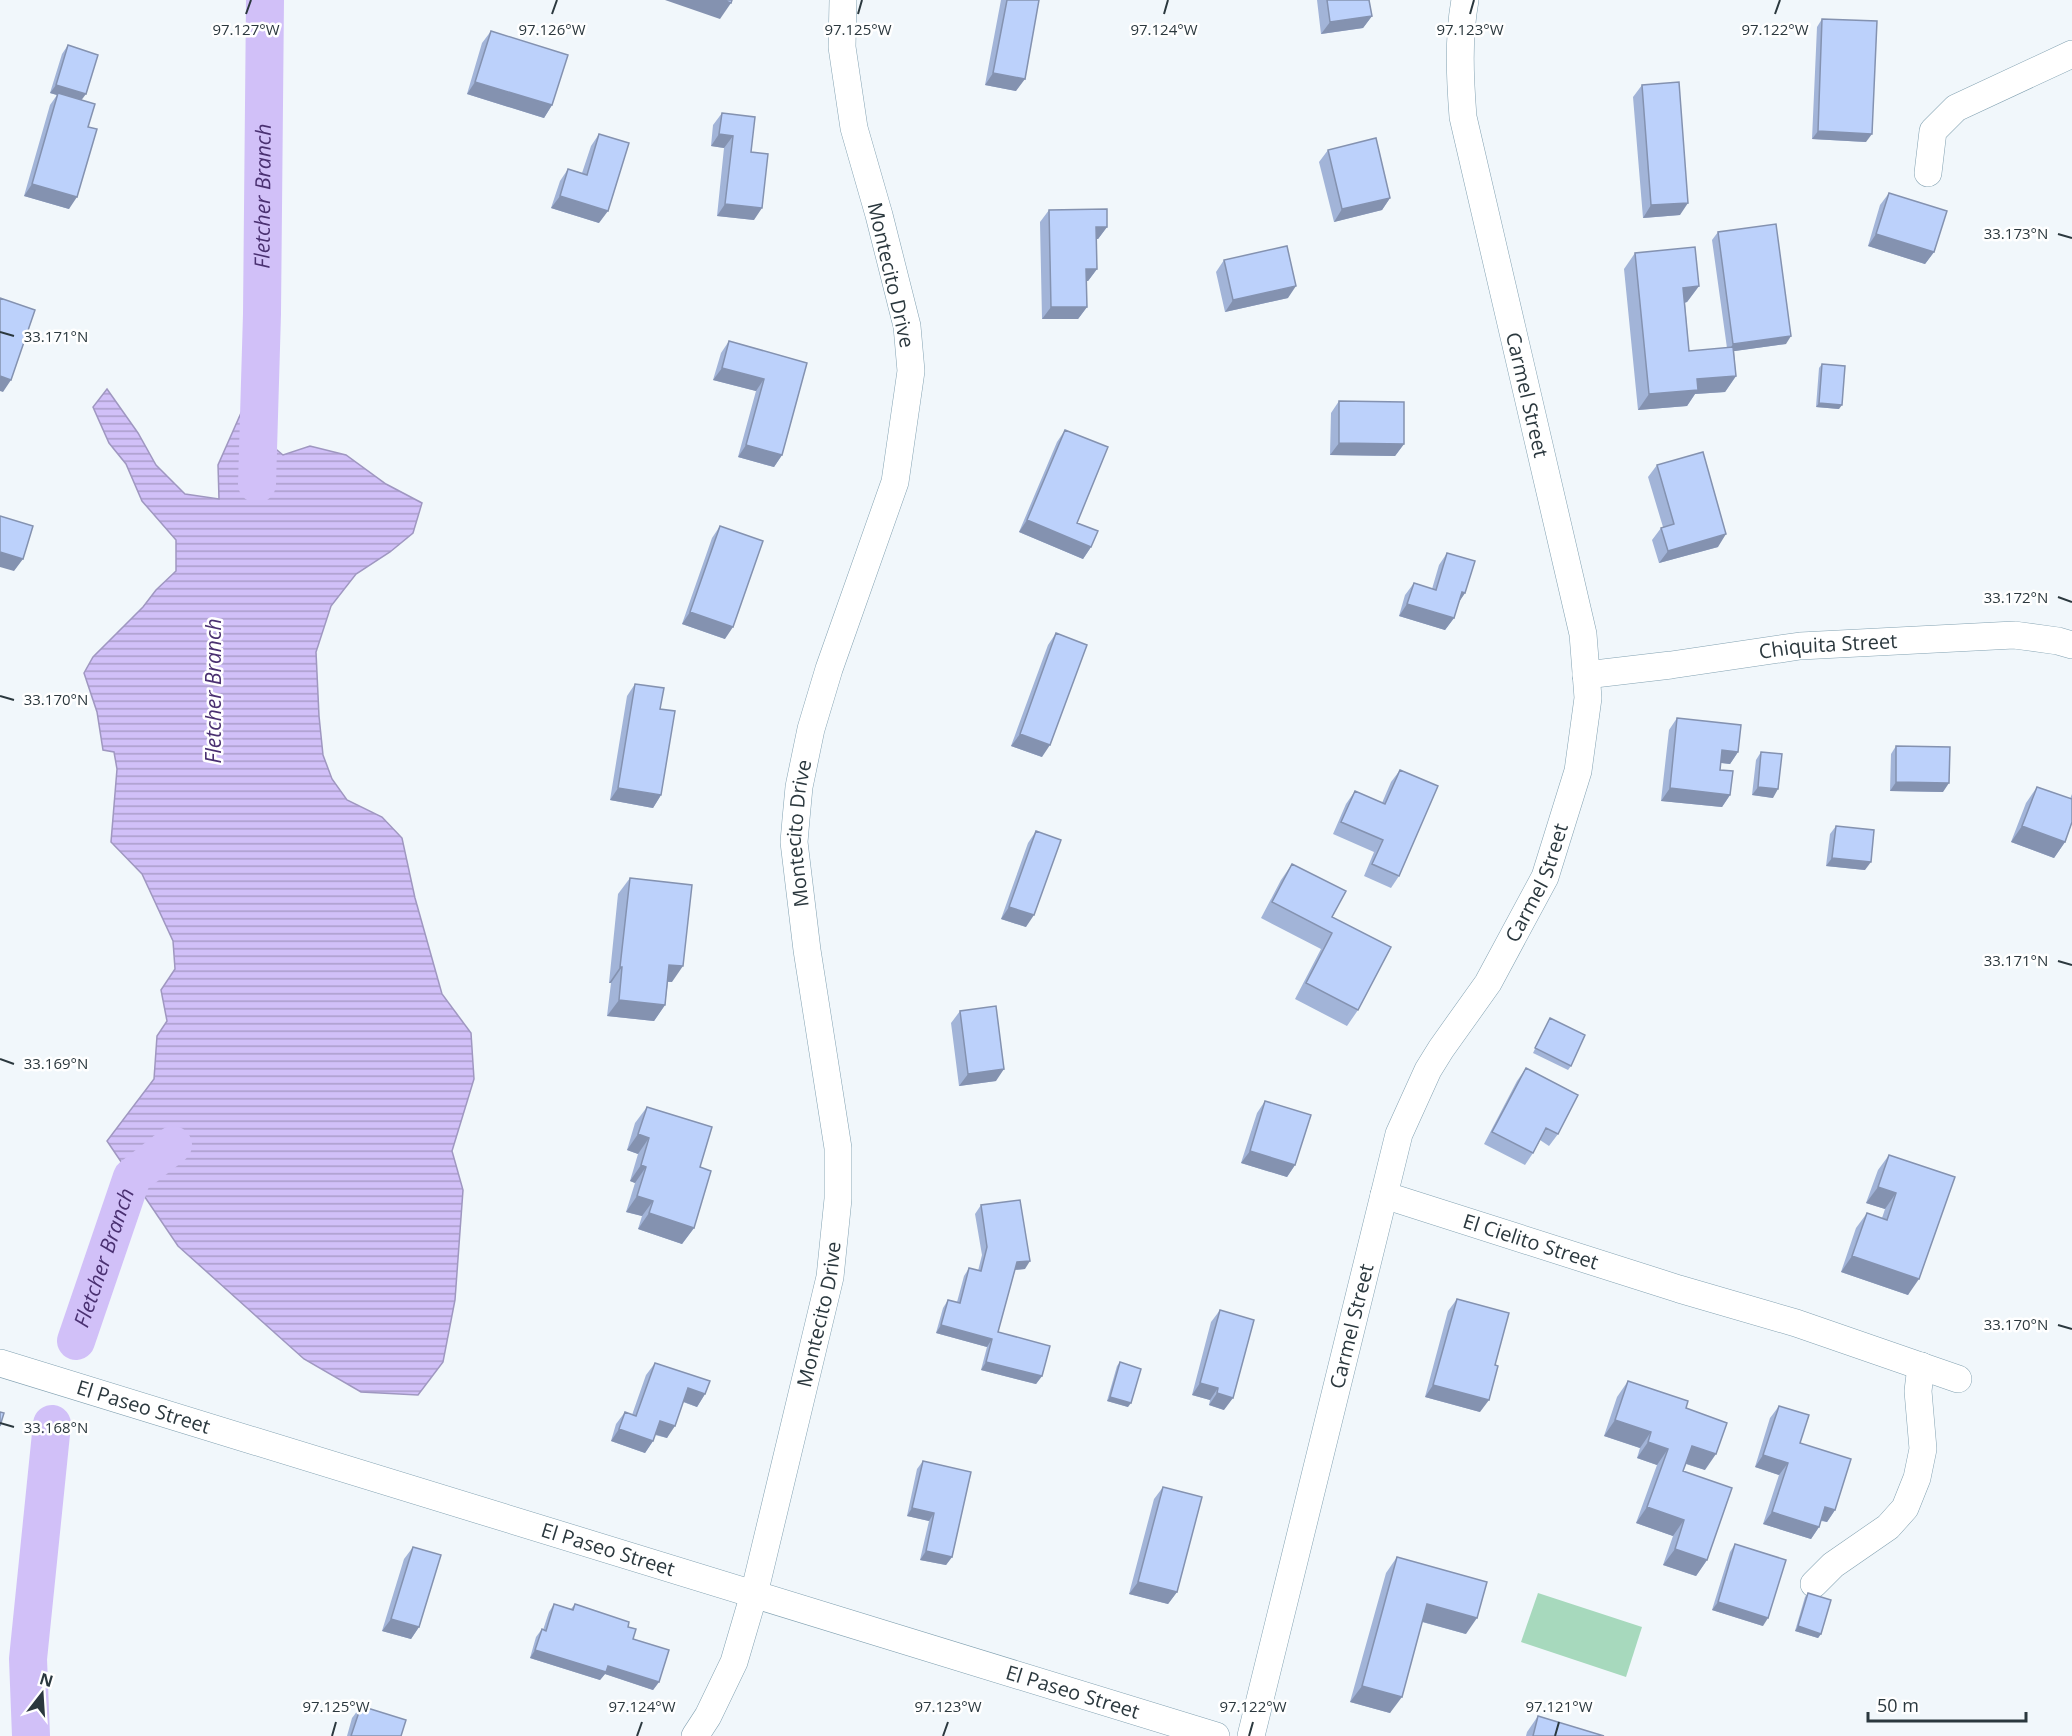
<svg xmlns="http://www.w3.org/2000/svg" width="2072" height="1736" font-family="'Open Sans',sans-serif">
	<defs>
		<pattern id="water-rules" width="6" height="5" patternUnits="userSpaceOnUse" patternTransform="scale(1.5)"><rect width="6" height="5" fill="#d1c0f8"/><path d="M0 2.5h6" fill="none" stroke="#aa9dca"/></pattern>
	</defs>
	<rect width="100%" height="100%" fill="#f1f7fb"/>
	<path fill="#a7d9bd" d="M1538 1593 1642 1627 1626 1677 1521 1642Z"/>
	<path fill="url(#water-rules)" stroke="#9f97c0" stroke-width="1.5" d="M107 389 138 433 156 465 185 494 219 499 218 465 241 413 259 435 283 455 310 446 346 455 386 484 422 503 413 533 390 552 356 574 331 606 316 652 319 716 323 755 332 779 347 800 382 817 402 838 415 898 442 994 471 1033 474 1079 452 1151 463 1190 455 1300 443 1362 418 1395 361 1392 304 1359 178 1246 107 1141 154 1079 157 1036 167 1021 161 990 175 969 173 941 142 874 111 842 117 769 114 752 103 750 97 712 84 673 93 657 143 607 156 590 176 571V540L142 501 126 464 109 443 93 407Z"/>
	<g fill="none" stroke-linecap="round" stroke-linejoin="round">
		<g stroke="#d1c0f8" stroke-width="38">
			<path id="s1" d="M257 484 262 314 265 0"/>
			<path id="s2" d="M76 1341 132 1177 173 1145"/>
			<path d="M31 1736 28 1659 52 1424"/>
		</g>
		<g stroke="#83a2b2" stroke-width="28">
			<g id="minor">
				<path d="M1928 173 1933 131 1956 108 2072 54"/>
				<path id="s3" d="M1586 675 1671 665 1800 646 2014 635 2058 641 2072 645"/>
				<path id="s4" d="M1384 1195 1679 1289 1796 1323 1958 1379"/>
				<path id="s5" d="M0 1363 1216 1736"/>
				<path d="M1814 1584 1833 1565 1888 1527 1905 1508 1917 1478 1923 1449 1918 1391 1921 1366"/>
				<path id="s6" d="M695 1736 708 1716 734 1662 754 1594 830 1277 838 1199V1148L807 950 794 842 796 819 799 787 811 729 829 669 895 482 911 371 907 326 879 215 854 128 842 47 843 0"/>
				<path id="s7" d="M1251 1736 1399 1134 1428 1070 1441 1049 1488 983 1545 877 1578 771 1588 698 1583 634 1463 117C1460 78 1458 39 1465 0"/>
			</g>
		</g>
		<use href="#minor" stroke="#fff" stroke-width="27"/>
	</g>
	<path fill="#a2b4d8" d="M1001 0H1039L1016 91 985 85Z
		M1317 0H1369L1372 16 1363 28 1321 34Z
		M1822 19 1866 142 1812 139 1817 27Z
		M491 31 552 105 544 118 467 94 482 43Z
		M68 45 88 127 69 209 24 196 50 105 57 95 50 93 62 54Z
		M1642 85 1680 215 1643 218 1633 97Z
		M722 113 751 152 754 220 717 216 724 148 711 146 713 125Z
		M599 134V223L551 208 560 181 568 169 582 173 591 146Z
		M1328 150 1390 198 1382 210 1334 222 1319 162Z
		M1889 193 1934 252 1925 264 1868 246 1880 205Z
		M1049 210 1107 227 1098 239H1096L1097 269 1088 281H1086L1087 307 1078 319H1042L1040 222Z
		M1718 232 1786 344 1734 351 1736 376 1725 392 1695 394 1687 406 1638 410 1624 269 1635 253 1699 286 1687 302 1685 303 1689 351 1727 348 1712 240Z
		M1224 260 1288 298 1225 312 1216 272Z
		M729 341 807 363 782 455 774 467 738 457 756 391 713 380 721 353Z
		M1822 364 1839 409 1816 407 1819 368Z
		M1339 401 1404 444 1395 456 1330 455 1331 413Z
		M1065 430 1077 523 1091 547 1083 559 1019 532 1057 442Z
		M1657 465 1718 547 1659 563 1652 540 1661 528 1663 527 1648 477Z
		M720 526 725 639 682 624 712 538Z
		M1447 553 1465 593 1458 603 1454 618 1445 630 1399 616 1405 595 1414 583 1432 589 1439 565Z
		M1056 633 1042 757 1011 746 1048 645Z
		M635 684 660 709 661 795 653 808 610 800 627 696Z
		M1677 718 1738 752 1730 764 1721 763 1720 770 1730 795 1722 807 1661 801 1669 730Z
		M1896 746 1943 792 1890 791 1891 754Z
		M1761 752 1773 798 1752 795 1756 760Z
		M1400 770 1399 876 1391 888 1364 876 1374 852 1333 834 1346 804 1355 791 1382 803 1391 782Z
		M2037 787 2070 799 2072 794V822L2065 842 2054 858 2011 842 2026 803Z
		M1836 826 1865 870 1826 866 1830 834Z
		M1036 831 1026 927 1001 919 1028 843Z
		M1292 864 1332 917 1358 1010 1347 1026 1295 999 1321 949 1261 918 1281 880Z
		M630 878 672 982H668L665 1005 654 1021 607 1016 611 983H609L618 894Z
		M960 1011 996 1081 959 1086 951 1023Z
		M1550 1018 1571 1066 1568 1070 1533 1053Z
		M1526 1068 1558 1134 1549 1146 1540 1140 1533 1153 1525 1165 1484 1144 1517 1081Z
		M1265 1101 1295 1165 1287 1177 1241 1163 1257 1113Z
		M647 1107 700 1167 694 1228 682 1244 638 1229 642 1216 626 1212 635 1183 630 1181 638 1154 627 1150 635 1123Z
		M1889 1155 1955 1177 1908 1295 1841 1272 1856 1228 1867 1213 1882 1218 1885 1209 1866 1203 1878 1170Z
		M981 1205 1025 1269 1015 1270 998 1332 1042 1376 1036 1384 981 1370 987 1347 936 1333 943 1308 948 1300 957 1302 964 1276 969 1268 978 1271 982 1255 975 1214Z
		M1457 1299 1480 1412 1425 1397 1448 1311Z
		M1220 1310 1224 1410 1209 1405 1210 1400 1192 1395 1211 1322Z
		M1120 1362 1128 1407 1107 1401 1117 1366Z
		M655 1363 705 1394 697 1407 683 1402 667 1438 655 1435 653 1441 645 1453 611 1441 616 1424 625 1412 632 1415 646 1375Z
		M1628 1381 1686 1408 1705 1470 1686 1464 1683 1471 1707 1560 1696 1576 1663 1565 1673 1536 1636 1523 1657 1465 1637 1458 1640 1448 1604 1436 1617 1397Z
		M1779 1406 1800 1443 1835 1510 1827 1522 1821 1521 1819 1527 1811 1539 1763 1524 1779 1475 1755 1467 1770 1418Z
		M923 1461 952 1557 946 1565 920 1560 929 1521 907 1516 917 1469Z
		M1163 1487 1177 1592 1168 1604 1129 1594 1154 1499Z
		M1735 1544 1763 1626 1712 1610 1730 1552Z
		M413 1547 419 1627 411 1639 382 1631 404 1559Z
		M1397 1557 1466 1634 1422 1622 1390 1713 1350 1702 1386 1573Z
		M1808 1593 1821 1634 1818 1638 1795 1631 1805 1597Z
		M554 1604 571 1609 575 1604 628 1627 633 1639 659 1682 653 1690 605 1674 600 1680 530 1658 536 1637 542 1629 543 1630 549 1612Z
		M361 1706 401 1736H347L352 1718Z
		M1538 1716 1604 1736H1526L1527 1732Z"/>
	<path fill="#8492b0" d="M665 0H723L731 3 720 19Z
		M1372 16 1363 28 1321 34 1330 22Z
		M993 73 1025 79 1016 91 985 85Z
		M475 82 552 105 544 118 467 94Z
		M56 85 86 94 80 102 58 93 57 95 50 93Z
		M1818 131 1872 134 1866 142 1812 139Z
		M719 134 733 136 724 148 711 146Z
		M32 184 77 197 69 209 24 196Z
		M560 196 608 211 599 223 551 208Z
		M1390 198 1382 210 1334 222 1342 209Z
		M1688 203 1680 215 1643 218 1651 205Z
		M725 204 762 208 754 220 717 216Z
		M1096 227H1107L1098 239H1087Z
		M1876 234 1934 252 1925 264 1868 246Z
		M1086 269H1097L1088 281H1077Z
		M1296 286 1288 298 1225 312 1233 300Z
		M1699 286 1687 302 1672 304 1683 288Z
		M1051 307H1087L1078 319H1042Z
		M1791 336 1786 344 1728 352 1733 344Z
		M722 368 764 379 756 391 713 380Z
		M0 376 11 380 3 392 0 391Z
		M1736 376 1725 392 1695 394 1687 406 1638 410 1649 394 1697 379Z
		M1819 403 1842 405 1839 409 1816 407Z
		M1339 443 1404 444 1395 456 1330 455Z
		M746 445 782 455 774 467 738 457Z
		M1027 520 1091 547 1083 559 1019 532Z
		M1726 534 1718 547 1659 563 1668 551Z
		M0 552 23 559 14 571 0 567Z
		M1462 592 1465 593 1457 605Z
		M1407 604 1454 618 1445 630 1399 616Z
		M690 612 733 627 725 639 682 624Z
		M1020 734 1050 745 1042 757 1011 746Z
		M1722 750 1738 752 1730 764 1714 762Z
		M1896 782 1949 783 1943 792 1890 791Z
		M1758 787 1778 789 1773 798 1752 795Z
		M618 788 661 795 653 808 610 800Z
		M1670 788 1730 795 1722 807 1661 801Z
		M2022 826 2065 842 2054 858 2011 842Z
		M1832 858 1871 862 1865 870 1826 866Z
		M1009 907 1034 915 1026 927 1001 919Z
		M669 965 683 966 672 982 658 981Z
		M620 967H622L611 983H609Z
		M619 1000 665 1005 654 1021 607 1016Z
		M1004 1069 996 1081 959 1086 968 1074Z
		M638 1134 649 1138 638 1154 627 1150Z
		M1250 1151 1295 1165 1287 1177 1241 1163Z
		M641 1165 646 1167 635 1183 630 1181Z
		M1878 1187 1896 1193 1885 1209 1866 1203Z
		M637 1196 653 1201 642 1216 626 1212Z
		M649 1213 694 1228 682 1244 638 1229Z
		M1852 1256 1919 1279 1908 1295 1841 1272Z
		M1030 1261 1025 1269 1012 1270 1017 1262Z
		M941 1325 992 1339 987 1347 936 1333Z
		M986 1362 1042 1376 1036 1384 981 1370Z
		M1200 1383 1218 1388 1210 1400 1192 1395Z
		M1433 1385 1489 1400 1480 1412 1425 1397Z
		M688 1388 705 1394 697 1407 679 1400Z
		M1217 1393 1233 1398 1224 1410 1209 1405Z
		M1110 1397 1131 1403 1128 1407 1107 1401Z
		M1615 1420 1651 1432 1640 1448 1604 1436Z
		M660 1421 675 1426 667 1438 651 1433Z
		M619 1429 653 1441 645 1453 611 1441Z
		M1648 1442 1668 1449 1657 1465 1637 1458Z
		M1692 1446 1716 1454 1705 1470 1681 1462Z
		M1763 1455 1788 1463 1779 1475 1755 1467Z
		M1647 1507 1684 1520 1673 1536 1636 1523Z
		M1825 1507 1835 1510 1827 1522 1817 1519Z
		M912 1508 934 1513 929 1521 907 1516Z
		M1772 1512 1819 1527 1811 1539 1763 1524Z
		M1675 1549 1707 1560 1696 1576 1663 1565Z
		M926 1551 952 1557 946 1565 920 1560Z
		M1138 1582 1177 1592 1168 1604 1129 1594Z
		M1718 1602 1768 1618 1763 1626 1712 1610Z
		M1427 1604 1477 1618 1466 1634 1416 1620Z
		M391 1619 419 1627 411 1639 382 1631Z
		M1798 1626 1821 1634 1818 1638 1795 1631Z
		M535 1650 608 1666 659 1682 653 1690 605 1674 600 1680 530 1658Z
		M1362 1686 1402 1697 1390 1713 1350 1702Z"/>
	<path fill="#bcd1fb" stroke="#8492b0" stroke-width="1.5" d="M723 0H732L731 3Z
		M1007 0H1039L1025 79 993 73Z
		M1327 0H1369L1372 16 1330 22Z
		M1822 19 1877 21 1872 134 1818 131Z
		M491 31 568 55 552 105 475 82Z
		M68 45 98 55 86 94 56 85Z
		M1679 82 1688 203 1651 205 1642 85Z
		M58 93 95 104 88 127 97 129 77 197 32 184Z
		M722 113 755 117 751 152 768 154 762 208 725 204 733 136 719 134Z
		M599 134 629 143 608 211 560 196 568 169 587 175Z
		M1376 138 1390 198 1342 209 1328 150Z
		M1889 193 1947 211 1934 252 1876 234Z
		M1107 209V227H1096L1097 269H1086L1087 307H1051L1049 210Z
		M1776 224 1791 336 1733 344 1718 232Z
		M1287 246 1296 286 1233 300 1224 260Z
		M1695 247 1699 286 1683 288 1689 351 1733 347 1736 376 1697 379 1698 390 1649 394 1635 253Z
		M0 298 35 310 11 380 0 376Z
		M729 341 807 363 782 455 746 445 764 379 722 368Z
		M1822 364 1845 366 1842 405 1819 403Z
		M1339 401 1404 402V444L1339 443Z
		M1065 430 1108 447 1077 523 1098 531 1091 547 1027 520Z
		M1703 452 1726 534 1668 551 1661 528 1674 524 1657 465Z
		M0 516 33 526 23 559 0 552Z
		M720 526 763 541 733 627 690 612Z
		M1447 553 1475 561 1465 593 1462 592 1454 618 1407 604 1414 583 1436 590Z
		M1056 633 1087 645 1050 745 1020 734Z
		M635 684 664 688 660 709 675 711 661 795 618 788Z
		M1677 718 1741 725 1738 752 1722 750 1720 770 1733 771 1730 795 1670 788Z
		M1896 746 1950 747 1949 783 1896 782Z
		M1761 752 1782 754 1778 789 1758 787Z
		M1400 770 1438 786 1399 876 1372 864 1383 840 1341 822 1355 791 1385 804Z
		M2037 787 2072 799V822L2065 842 2022 826Z
		M1836 826 1874 830 1871 862 1832 858Z
		M1036 831 1061 840 1034 915 1009 907Z
		M1292 864 1346 891 1332 917 1391 947 1358 1010 1306 983 1332 933 1272 902Z
		M630 878 692 885 683 966 669 965 665 1005 619 1000 622 967H620Z
		M996 1006 1004 1069 968 1074 960 1011Z
		M1550 1018 1585 1035 1571 1066 1535 1048Z
		M1526 1068 1578 1095 1558 1134 1546 1128 1533 1153 1492 1132Z
		M1265 1101 1311 1115 1295 1165 1250 1151Z
		M647 1107 712 1127 700 1167 711 1171 694 1228 649 1213 653 1201 637 1196 646 1167 641 1165 649 1138 638 1134Z
		M1889 1155 1955 1177 1919 1279 1852 1256 1867 1213 1887 1220 1896 1193 1878 1187Z
		M1020 1200 1030 1261 1017 1262 998 1332 1050 1346 1042 1376 986 1362 992 1339 941 1325 948 1300 960 1303 969 1268 981 1271 987 1247 981 1205Z
		M1457 1299 1509 1313 1495 1365 1498 1366 1489 1400 1433 1385Z
		M1220 1310 1254 1320 1233 1398 1217 1393 1218 1388 1200 1383Z
		M1120 1362 1141 1369 1131 1403 1110 1397Z
		M655 1363 710 1381 705 1394 688 1388 675 1426 660 1421 653 1441 619 1429 625 1412 636 1416Z
		M1628 1381 1688 1401 1686 1408 1727 1423 1716 1454 1692 1446 1683 1471 1732 1488 1707 1560 1675 1549 1684 1520 1647 1507 1668 1449 1648 1442 1651 1432 1615 1420Z
		M1779 1406 1809 1415 1800 1443 1851 1459 1835 1510 1825 1507 1819 1527 1772 1512 1788 1463 1763 1455Z
		M0 1412 4 1413 0 1426Z
		M923 1461 971 1472 952 1557 926 1551 934 1513 912 1508Z
		M1163 1487 1202 1497 1177 1592 1138 1582Z
		M1735 1544 1786 1560 1768 1618 1718 1602Z
		M413 1547 441 1555 419 1627 391 1619Z
		M1397 1557 1487 1582 1477 1618 1427 1604 1402 1697 1362 1686Z
		M1808 1593 1831 1600 1821 1634 1798 1626Z
		M554 1604 573 1610 575 1604 629 1622 628 1627 636 1629 633 1639 669 1650 659 1682 608 1666 606 1672 535 1650 542 1629 546 1631Z
		M361 1706 406 1720 401 1736H351Z
		M1538 1716 1604 1736H1533Z"/>
	<path fill="none" stroke="#2b383e" stroke-width="2" d="M246 14 251 0M552 14 557 0M858 14 862 0M1164 14 1168 0M1470 14 1474 0M1775 14 1780 0M2058 234 2072 238M0 332 14 336M2058 597 2072 602M0 696 14 700M2058 961 2072 965M0 1059 14 1064M2058 1325 2072 1329M0 1423 14 1427M332 1736 336 1722M637 1736 642 1722M943 1736 948 1722M1249 1736 1253 1722M1555 1736 1559 1722"/>
	<g text-anchor="middle" stroke-width="5" stroke-linejoin="round" paint-order="stroke">
		<g font-size="20" fill="#2b383e" stroke="#fff">
			<text transform="translate(891 275) rotate(77)" y="7">Montecito Drive</text>
			<text transform="translate(1527 395) rotate(77)" y="7">Carmel Street</text>
			<text dy="7" stroke="none"><textPath href="#s3" startOffset="244">Chiquita Street</textPath></text>
			<text dy="7" stroke="none"><textPath href="#s6" startOffset="928">Montecito Drive</textPath></text>
			<text dy="7" stroke="none"><textPath href="#s7" startOffset="908">Carmel Street</textPath></text>
			<text dy="7" stroke="none"><textPath href="#s4" startOffset="154">El Cielito Street</textPath></text>
			<text dy="7" stroke="none"><textPath href="#s6" startOffset="442">Montecito Drive</textPath></text>
			<text dy="7" stroke="none"><textPath href="#s7" startOffset="422">Carmel Street</textPath></text>
			<text dy="7" stroke="none"><textPath href="#s5" startOffset="150">El Paseo Street</textPath></text>
			<text dy="7" stroke="none"><textPath href="#s5" startOffset="636">El Paseo Street</textPath></text>
			<text dy="7" stroke="none"><textPath href="#s5" startOffset="1122">El Paseo Street</textPath></text>
		</g>
		<g font-size="21" font-style="italic" fill="#4a3071" stroke="#fff">
			<text dy="7" stroke="none"><textPath href="#s1" startOffset="288">Fletcher Branch</textPath></text>
			<text transform="translate(214 691) rotate(-90)" y="7">Fletcher Branch</text>
			<text dy="7" stroke="none"><textPath href="#s2" startOffset="88">Fletcher Branch</textPath></text>
		</g>
	</g>
	<g font-size="15" text-anchor="middle" fill="#2b383e" stroke="#fff" stroke-width="5" stroke-linejoin="round" paint-order="stroke">
		<text x="246" y="35">97.127°W</text>
		<text x="552" y="35">97.126°W</text>
		<text x="858" y="35">97.125°W</text>
		<text x="1164" y="35">97.124°W</text>
		<text x="1470" y="35">97.123°W</text>
		<text x="1775" y="35">97.122°W</text>
		<text x="2016" y="239">33.173°N</text>
		<text x="56" y="342">33.171°N</text>
		<text x="2016" y="603">33.172°N</text>
		<text x="56" y="705">33.170°N</text>
		<text x="2016" y="966">33.171°N</text>
		<text x="56" y="1069">33.169°N</text>
		<text x="2016" y="1330">33.170°N</text>
		<text x="56" y="1433">33.168°N</text>
		<text x="336" y="1712">97.125°W</text>
		<text x="642" y="1712">97.124°W</text>
		<text x="948" y="1712">97.123°W</text>
		<text x="1253" y="1712">97.122°W</text>
		<text x="1559" y="1712">97.121°W</text>
	</g>
	<g transform="translate(42 1694) rotate(17)" stroke="#ffffff" stroke-width="4.5" paint-order="stroke">
	<path d="M0-4.5L10 22L0 15L-10 22Z" fill="#2b383e"/>
	<text y="-9" font-size="16" font-weight="bold" text-anchor="middle" fill="#2b383e">N</text>
	</g>
	<path d="M1868 1712v9h158v-9" fill="none" stroke="#2b383e" stroke-width="3"/>
	<text x="1877" y="1712" font-size="18" fill="#2b383e" stroke="#ffffff" stroke-width="4.5" paint-order="stroke">50 m</text>
</svg>
